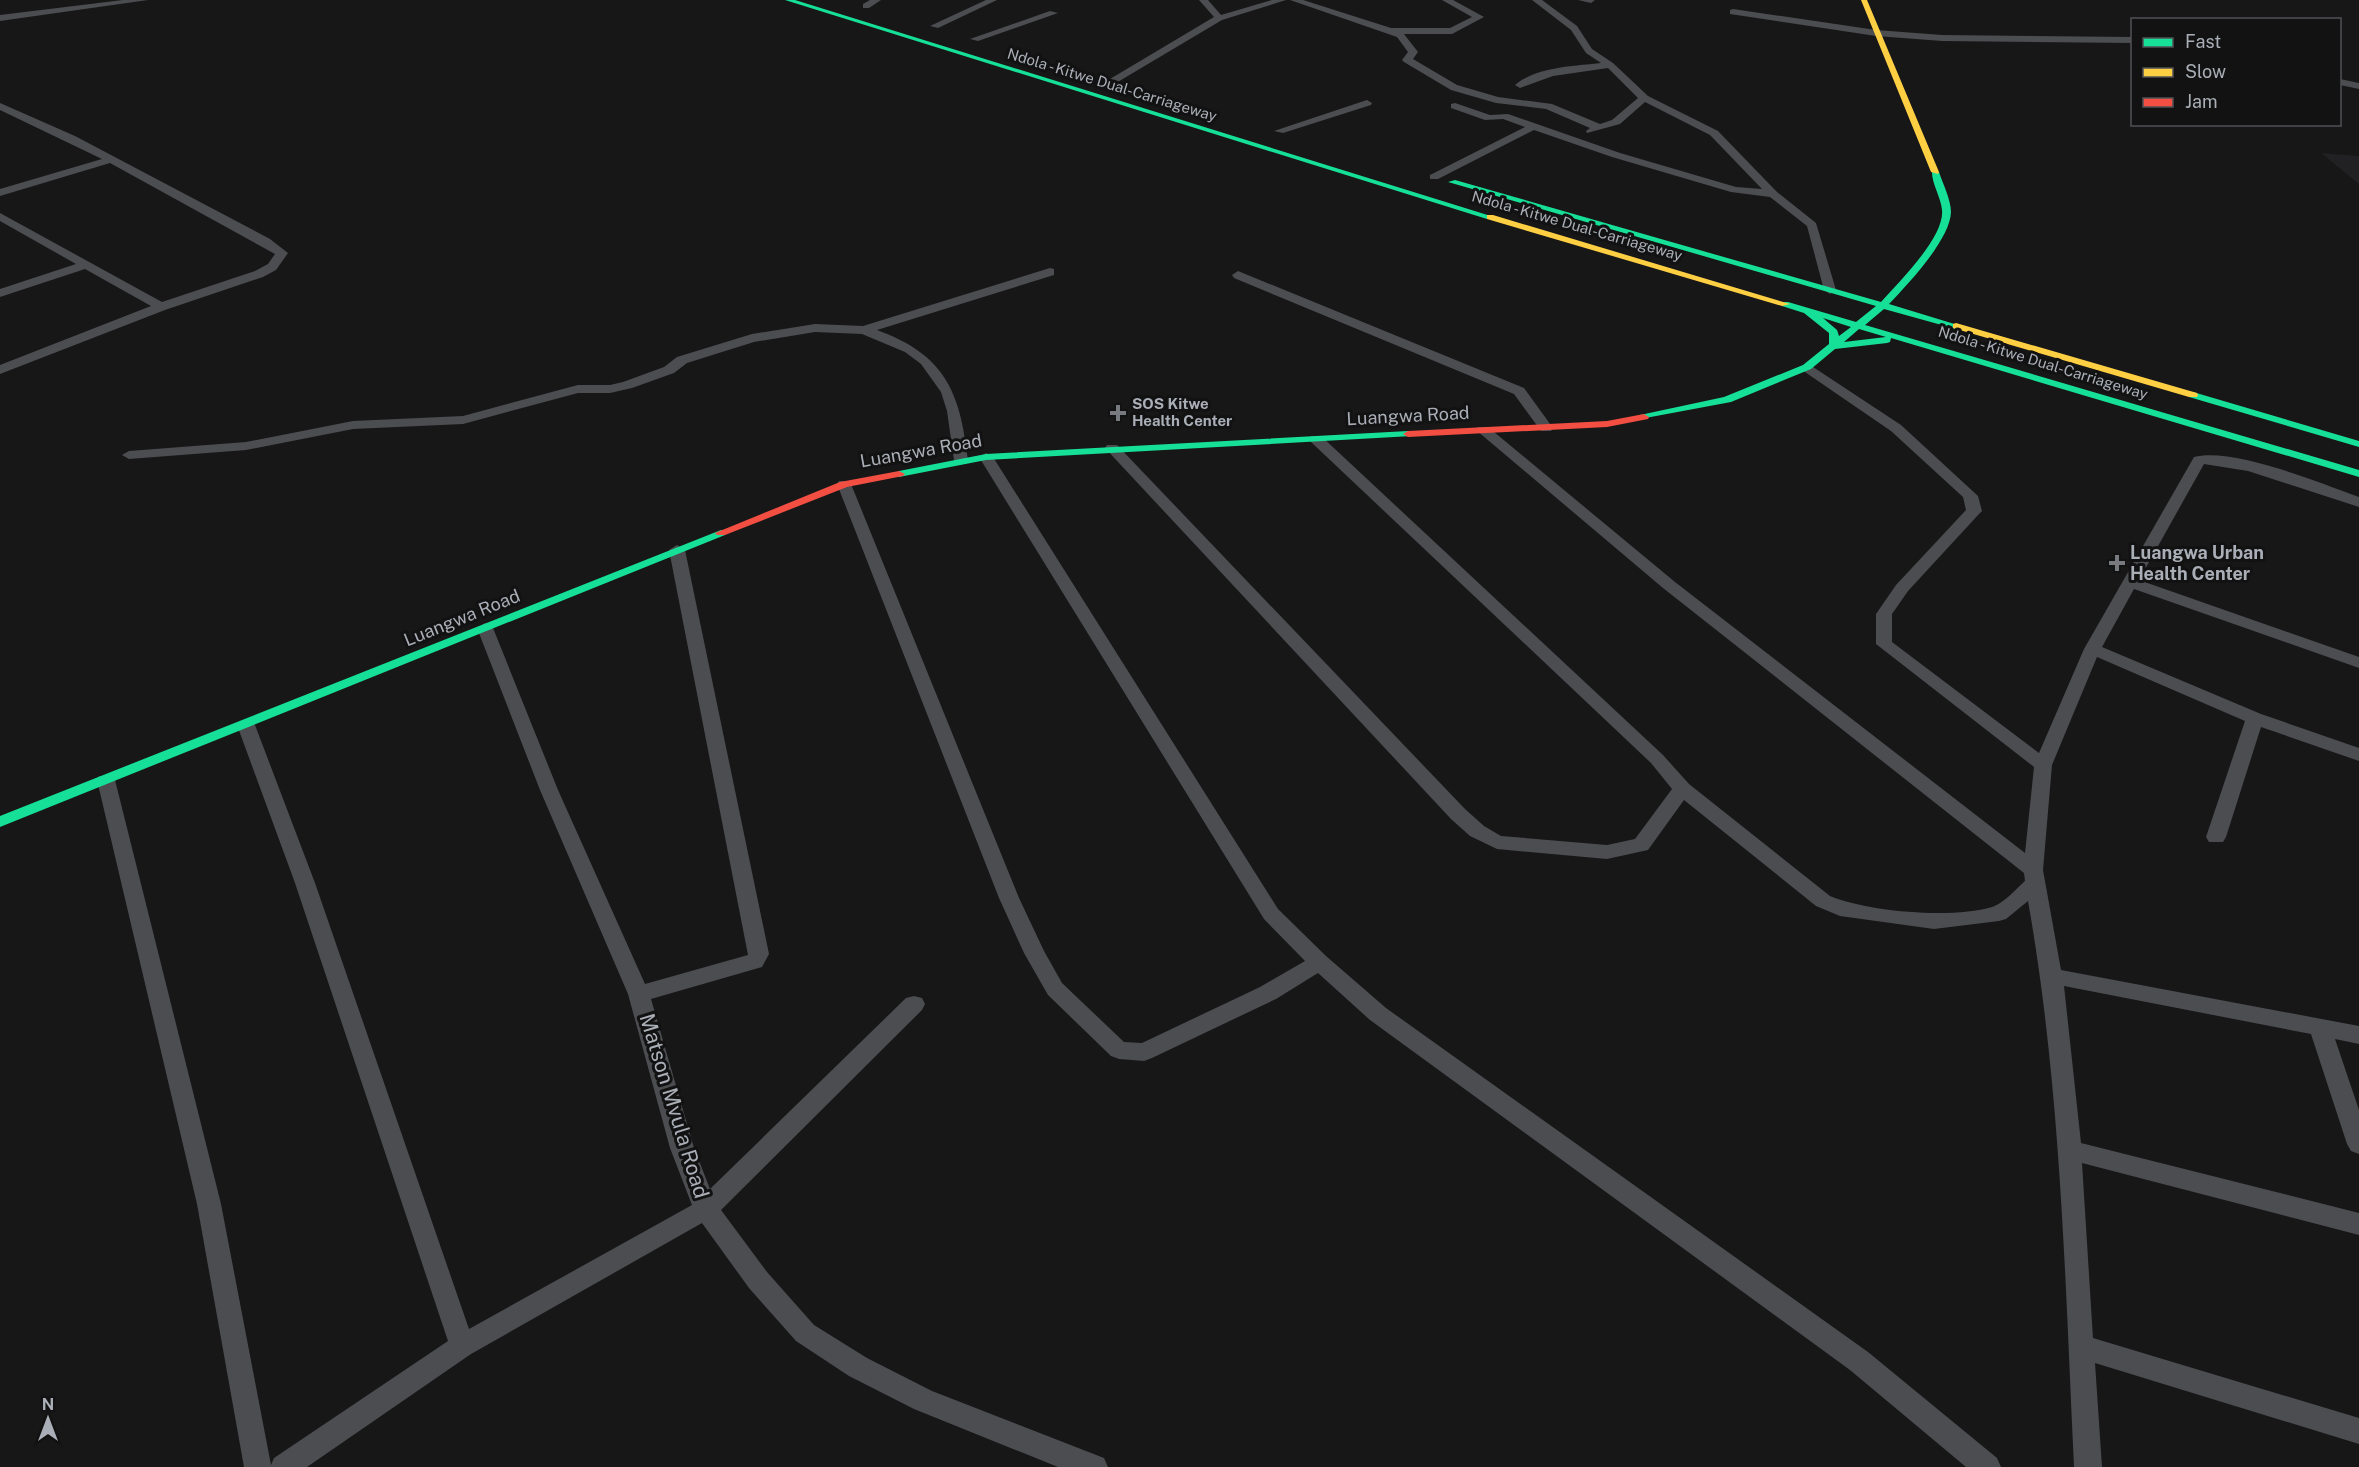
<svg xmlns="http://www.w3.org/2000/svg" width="2359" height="1467" font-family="'Public Sans',sans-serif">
	<rect width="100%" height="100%" fill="#171718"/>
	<path fill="#212123" d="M2321 153 2359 156V184Z"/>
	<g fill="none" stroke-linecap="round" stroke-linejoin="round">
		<path fill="#4c4d50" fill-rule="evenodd" d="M123 0H148L0 21V15Z
			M870 0H881L869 8H863V4Z
			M986 0H997L938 28 930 26Z
			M1199 0H1208L1221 15 1272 0H1286L1222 20 1116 83H1110V79L1214 17Z
			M1290 0H1303L1391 28H1450L1472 17 1442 0H1453L1484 17 1452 34H1404L1418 52 1413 59 1457 85 1498 97 1552 104 1600 124 1612 120 1638 98 1608 68 1553 76 1520 88 1515 85C1536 67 1574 66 1601 63L1586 53 1571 30 1532 0H1542L1577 26 1592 49 1613 63 1648 96 1718 131 1777 192 1816 223 1836 290 1830 294 1824 290 1807 226 1770 197 1731 192 1612 157 1534 130 1438 179H1430V175L1525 127 1503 119 1485 120 1451 108V104L1455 103 1490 115 1508 114 1620 153 1736 187 1762 189 1710 135 1645 102 1620 124 1587 133 1586 131 1590 128 1546 109 1496 103 1451 90 1404 62 1402 60 1408 52 1397 37Z
			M1578 0H1595L1591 3Z
			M1733 9 1876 30 1942 35 2132 37V43L1942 41 1876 36 1730 14V10Z
			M1050 11 1058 13 978 41 970 39Z
			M2340 79 2359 83V89L2340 85Z
			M1367 100 1372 103 1371 105 1283 133 1274 131Z
			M0 103 75 136 270 239 288 253 276 270 263 277 165 310 0 374V365L151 306 85 269 0 297V289L76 264 0 221V213L162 302 255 271 268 264 275 254 110 163 0 196V189L102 159 0 110Z
			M1050 268 1054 269V275L877 330C945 355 960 391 968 460L961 464 954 460 947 411 941 392 921 364 905 352 862 334 815 332 754 342 687 363 674 373 632 388 610 393H578L463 424 353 429 246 450 129 459 122 455 129 451 246 442 353 421 463 416 578 385H610L623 382 664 367 677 357 752 334 815 324 863 326Z
			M1238 271 1524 388 1553 428 1551 431H1541L1514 394 1234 278 1232 275Z
			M1807 363 1901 425 1978 496 1982 511 1979 514 1908 591 1892 614V642L2039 753 2084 649 2194 457C2233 447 2320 483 2359 497V507L2248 471 2204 464 2139 580 2359 657V668L2134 589 2102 647 2261 714 2359 748V761L2261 727 2226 837 2223 842H2209L2206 837 2245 721 2097 657 2052 765 2043 870 2061 970 2359 1026V1044L2335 1039 2359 1110V1154L2351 1151 2347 1144 2311 1034 2064 986 2081 1143 2359 1213V1235L2082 1163 2093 1338 2359 1418V1444L2095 1363 2102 1467H2074C2065 1278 2061 1088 2028 901L2006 919 1999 921 1934 929 1840 916 1816 906 1684 800 1648 850 1607 859 1497 849 1470 836 1451 819 1105 448 1107 445H1117L1465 809 1484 826 1501 836 1607 845 1635 839 1672 789 1651 763 1311 442 1309 439 1311 436H1321L1663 755 1689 784 1830 896C1869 912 1952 919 1992 907 2003 904 2016 889 2025 881L2024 873 1663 588 1476 430 1478 427H1488L1675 582 2025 853 2034 767 1876 644V614L1896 585 1966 510 1963 497 1891 431 1802 370 1800 367Z
			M986 453 993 457 1278 909 1326 956 1386 1008 1868 1352 1997 1458 2001 1467H1966L1850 1370 1370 1020 1318 973 1276 999 1152 1058 1144 1061 1119 1059 1111 1056 1048 995 1024 953 999 898 837 484 839 481H849L851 484 1019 898 1044 951 1062 983 1124 1042 1142 1043 1260 987 1305 961 1264 919 979 457Z
			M677 545 685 550 769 954 762 967 651 999 694 1148 710 1189 906 998 914 996 922 998 925 1004 922 1010 721 1210 767 1272 814 1325 867 1358 932 1391 1104 1458 1108 1467H1058L914 1409 849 1376 796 1341 749 1288 702 1223 471 1354 307 1467H244L197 1204 97 780 99 776H113L115 780 221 1204 271 1465 274 1458 448 1341 295 883 237 725 246 719 255 725 315 883 469 1329 692 1205 670 1148 628 994 540 790 477 628 485 623 493 628 558 790 645 984 748 955 669 550Z"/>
		<path fill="#16e098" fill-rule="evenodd" d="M785 0H795L1494 217 1487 219Z
			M1932 170 1939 172C1943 184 1951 200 1951 212 1950 240 1908 284 1889 304L1961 326 1956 329 1884 309 1865 325 2359 470V477L1891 338 1890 342 1887 343 1835 349 1811 369 1731 402 1640 419V415L1724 397 1803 365 1829 344V333L1804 313 1782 306V302H1788L1856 322 1876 306 1448 182 1455 180 1881 302C1898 283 1945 237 1942 210 1941 197 1931 183 1932 170ZM1823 318 1851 327 1839 336 1837 330ZM1859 329 1886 337 1844 342Z
			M2193 392 2359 441V447L2189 397 2188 395Z
			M1408 431 1413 434 1412 436 986 460 899 477 893 474 899 471 986 454Z
			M721 530 725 531 727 533 725 535 0 827V816Z"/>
		<path fill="#ffcf43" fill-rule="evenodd" d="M1861 0H1867L1939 172 1938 174 1931 172Z
			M1487 215H1493L1790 304 1782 306 1487 219Z
			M1956 323 2197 393 2198 395 2197 397H2189L1953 328V324Z"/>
		<path fill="#f24e42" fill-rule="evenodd" d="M1644 414 1649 417 1648 419 1607 427 1408 437 1403 434 1408 431 1607 421Z
			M899 471 905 474 903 476 847 487 725 535H717L715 533 840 482Z"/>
	</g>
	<g fill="#777a7f" stroke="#121213" stroke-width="2">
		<path d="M1115 404h6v6h6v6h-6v6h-6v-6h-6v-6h6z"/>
		<path d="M2114 554h6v6h6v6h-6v6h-6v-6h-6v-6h6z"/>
	</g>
	<g text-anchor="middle" stroke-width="6" stroke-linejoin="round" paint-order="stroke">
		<g font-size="15" fill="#aaafb7" stroke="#121213">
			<text transform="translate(1112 85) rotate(17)" y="5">Ndola - Kitwe Dual-Carriageway</text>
			<text transform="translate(1577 226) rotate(16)" y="5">Ndola - Kitwe Dual-Carriageway</text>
			<text transform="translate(2043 363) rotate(17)" y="5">Ndola - Kitwe Dual-Carriageway</text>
		</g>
		<g font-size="15" font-weight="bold" fill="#aaafb7" stroke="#121213" text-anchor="start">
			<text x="1132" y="409">SOS Kitwe<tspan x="1132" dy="17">Health Center</tspan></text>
		</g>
		<g font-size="18" fill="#aaafb7" stroke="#121213">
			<text transform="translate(1408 416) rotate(-3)" y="6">Luangwa Road</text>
			<text transform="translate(921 451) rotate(-10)" y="6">Luangwa Road</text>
			<text transform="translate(462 618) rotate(-22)" y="6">Luangwa Road</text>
		</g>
		<g font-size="18" font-weight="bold" fill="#aaafb7" stroke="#121213" text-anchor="start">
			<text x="2130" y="559">Luangwa Urban<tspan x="2130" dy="21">Health Center</tspan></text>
		</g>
		<g font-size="21" fill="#aaafb7" stroke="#121213">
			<text transform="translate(674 1106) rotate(73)" y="7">Matson Mvula Road</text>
		</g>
	</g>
	<rect x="2131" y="18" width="210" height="108" fill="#121213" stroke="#4f5155" stroke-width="1.5"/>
	<rect x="2143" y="38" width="30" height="9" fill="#16e098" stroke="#4f5155" stroke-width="1.5"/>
	<text x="2185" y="48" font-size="18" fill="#aaafb7">Fast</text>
	<rect x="2143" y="68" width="30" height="9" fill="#ffcf43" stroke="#4f5155" stroke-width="1.5"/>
	<text x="2185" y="78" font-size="18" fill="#aaafb7">Slow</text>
	<rect x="2143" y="98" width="30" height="9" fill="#f24e42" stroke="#4f5155" stroke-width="1.5"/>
	<text x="2185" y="108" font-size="18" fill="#aaafb7">Jam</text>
	<g transform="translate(48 1419)" stroke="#121213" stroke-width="4.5" paint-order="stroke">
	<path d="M0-4.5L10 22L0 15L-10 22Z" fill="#aaafb7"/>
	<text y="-9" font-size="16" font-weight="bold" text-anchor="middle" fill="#aaafb7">N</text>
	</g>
</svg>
